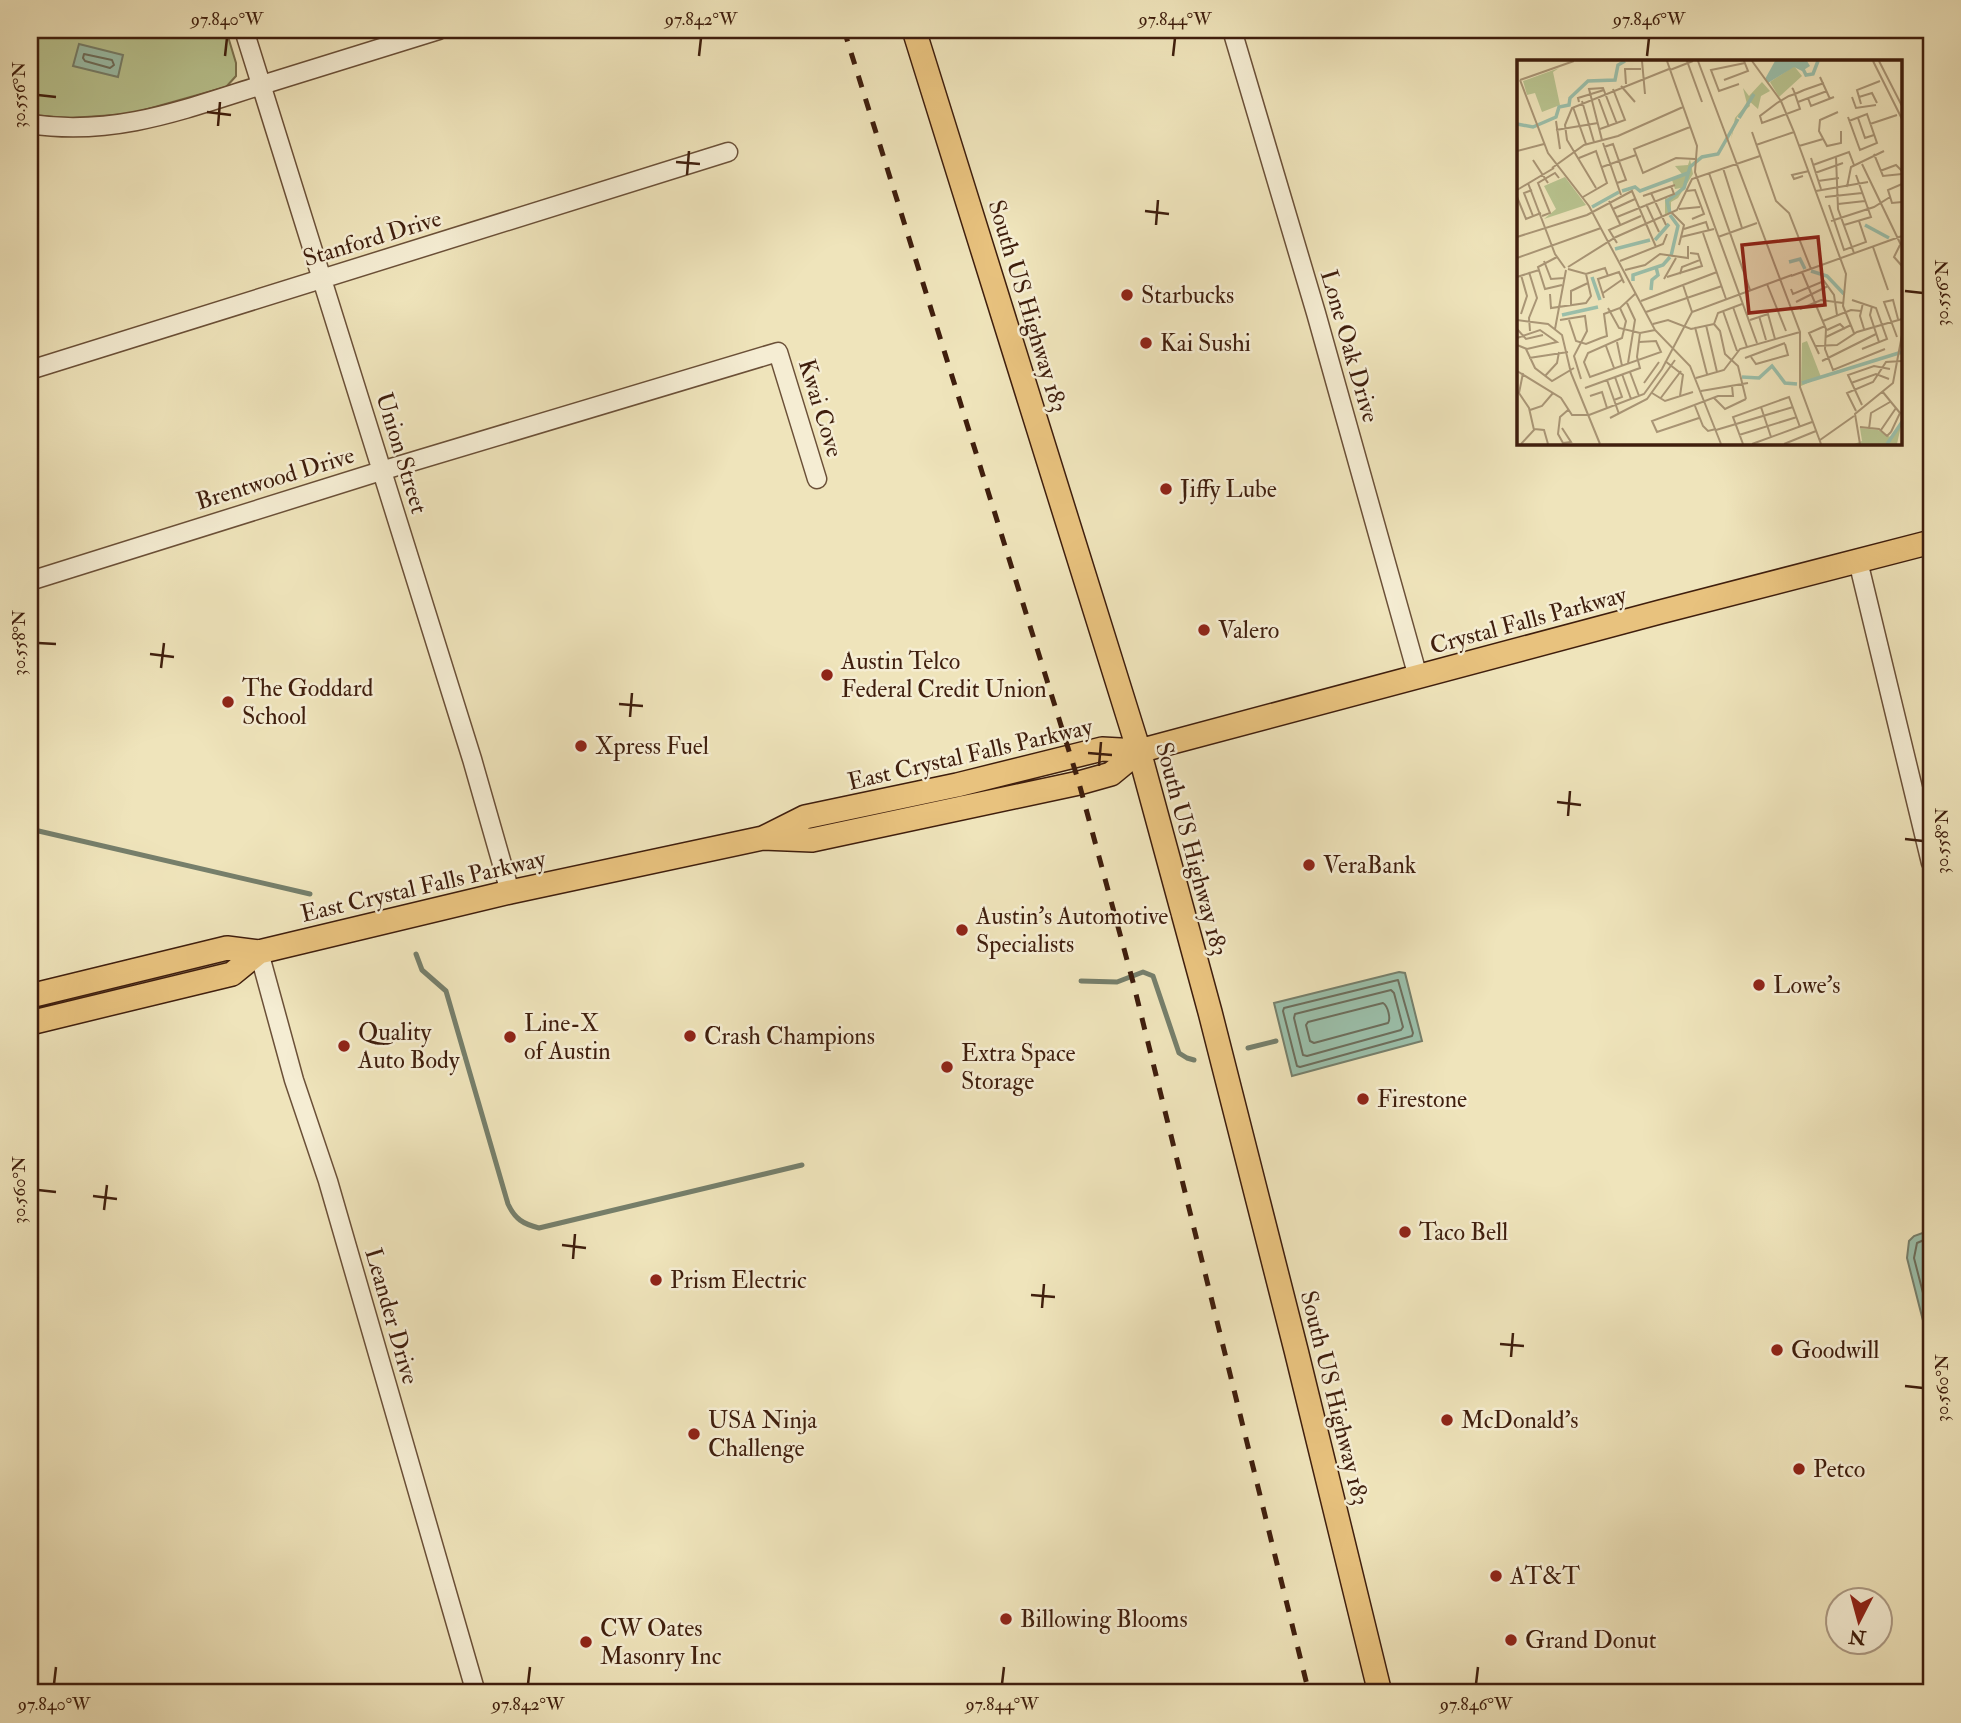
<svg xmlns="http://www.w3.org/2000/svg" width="1961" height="1723" font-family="'IM FELL Double Pica',serif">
	<rect width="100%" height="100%" fill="#efe4bb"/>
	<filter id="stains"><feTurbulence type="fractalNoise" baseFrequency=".00286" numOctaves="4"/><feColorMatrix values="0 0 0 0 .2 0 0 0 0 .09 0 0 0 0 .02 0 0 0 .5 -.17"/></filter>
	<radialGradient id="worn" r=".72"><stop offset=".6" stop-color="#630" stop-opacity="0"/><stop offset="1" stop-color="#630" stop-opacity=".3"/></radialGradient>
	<path fill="#b9c490" stroke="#7c714e" stroke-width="2" d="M30 30H226L236 63V76L226 87 130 114 70 118 30 115Z"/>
	<path fill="#9bbfaa" stroke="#767f6b" stroke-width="2" d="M79 44 123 55 118 77 73 66Z
		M1399 972 1405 973 1422 1041 1292 1076 1274 1003Z
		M1931 1230V1352L1907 1258 1909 1241 1914 1236Z"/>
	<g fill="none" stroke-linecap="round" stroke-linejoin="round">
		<path stroke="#6d6e5c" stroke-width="2" d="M84 54 112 60 114 65 110 68 85 61 83 58Z
			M1398 980 1413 1033 1412 1036 1300 1067 1297 1066 1283 1011 1284 1008Z
			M1391 990 1394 993 1403 1027 1401 1030 1307 1056 1303 1055 1294 1018 1295 1014Z
			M1383 1003C1388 1006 1391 1019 1388 1023L1314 1043 1310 1041 1306 1025 1308 1022Z
			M1931 1237 1917 1243 1914 1258 1931 1324"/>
		<path stroke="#767f6b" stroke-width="5" d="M30 829 310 894
			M416 954 422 970 446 991 508 1204C515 1219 523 1224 539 1228L802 1165
			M1081 981 1117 982 1143 972 1153 976 1179 1053 1187 1058 1194 1060
			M1248 1048 1276 1041"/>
		<g stroke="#6b5038" stroke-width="21">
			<path id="minor" d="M244 30 472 759 510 892
				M1232 30 1316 313 1418 677
				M30 124C115 137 185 109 265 84 323 66 381 48 439 30
				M30 370 728 152
				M1858 561 1931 863
				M30 581 381 471 778 352 817 479
				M259 952 294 1080 328 1181 476 1693"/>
		</g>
		<g stroke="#3f1e0d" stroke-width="26">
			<path id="major" d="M914 30 1139 751 1210 1012 1296 1350 1380 1693
				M763 838 805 817 957 785 1102 749 1139 751 1660 612 1931 542
				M30 996 227 948 259 952 510 892 763 838 812 840 1079 783 1111 774 1139 751
				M30 1023 232 974 259 952"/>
		</g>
		<use href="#minor" stroke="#f5edd3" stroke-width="18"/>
		<use href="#major" stroke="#e8c27e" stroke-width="23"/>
		<path stroke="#3f1e0d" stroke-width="5" stroke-dasharray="12 12" stroke-linecap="butt" d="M844 30 1079 783 1133 982 1309 1693"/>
	</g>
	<path fill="none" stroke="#3f1e0d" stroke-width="2.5" d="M225 56 227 38M699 56 701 38M1173 56 1175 38M1647 56 1649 38M38 95 56 97M207 112 231 115M218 126 220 102M676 162 700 164M687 175 689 151M1145 211 1169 214M1156 225 1158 200M1905 291 1923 293M38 643 56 644M150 654 174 657M161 668 164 643M619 704 643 706M630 717 632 693M1088 753 1112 755M1099 766 1101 742M1557 802 1581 805M1568 816 1570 791M1905 839 1923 841M38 1190 56 1192M93 1196 117 1199M104 1210 107 1185M562 1245 586 1248M573 1259 575 1234M1031 1295 1055 1297M1042 1308 1044 1284M1500 1344 1524 1346M1511 1357 1513 1333M1905 1386 1923 1388M54 1684 56 1667M528 1684 530 1667M1002 1684 1004 1667M1476 1684 1478 1667"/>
	<g fill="#8f2418" stroke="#f5edd3" stroke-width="2.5">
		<circle cx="1127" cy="295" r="7"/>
		<circle cx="1146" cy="343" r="7"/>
		<circle cx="1166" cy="489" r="7"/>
		<circle cx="1204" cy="630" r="7"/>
		<circle cx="827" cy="675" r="7"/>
		<circle cx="228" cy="702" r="7"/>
		<circle cx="581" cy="746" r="7"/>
		<circle cx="1309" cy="865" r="7"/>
		<circle cx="962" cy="930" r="7"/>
		<circle cx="1759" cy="985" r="7"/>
		<circle cx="690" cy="1036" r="7"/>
		<circle cx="510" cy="1037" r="7"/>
		<circle cx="344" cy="1046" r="7"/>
		<circle cx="947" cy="1067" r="7"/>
		<circle cx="1363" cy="1099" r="7"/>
		<circle cx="1405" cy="1232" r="7"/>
		<circle cx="656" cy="1280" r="7"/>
		<circle cx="1777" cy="1350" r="7"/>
		<circle cx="1447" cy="1420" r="7"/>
		<circle cx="694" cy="1434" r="7"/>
		<circle cx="1799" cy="1469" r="7"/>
		<circle cx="1496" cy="1576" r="7"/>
		<circle cx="1006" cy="1619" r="7"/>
		<circle cx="1511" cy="1640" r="7"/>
		<circle cx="586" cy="1642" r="7"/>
	</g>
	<g text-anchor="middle" stroke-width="5" stroke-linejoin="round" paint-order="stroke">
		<g font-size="24" fill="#3f1e0d" stroke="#f5edd3">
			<text transform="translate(372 238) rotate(-17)" y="8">Stanford Drive</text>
			<text transform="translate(1028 306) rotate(73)" y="8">South US Highway 183</text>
			<text transform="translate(1350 346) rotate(74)" y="8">Lone Oak Drive</text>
			<text transform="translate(821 408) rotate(73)" y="8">Kwai Cove</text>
			<text transform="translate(402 453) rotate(73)" y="8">Union Street</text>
			<text transform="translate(275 478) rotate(-17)" y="8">Brentwood Drive</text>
			<text transform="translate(1528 620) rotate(-15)" y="8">Crystal Falls Parkway</text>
			<text transform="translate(970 754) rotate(-13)" y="8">East Crystal Falls Parkway</text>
			<text transform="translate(1192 849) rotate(75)" y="8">South US Highway 183</text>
			<text transform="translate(423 886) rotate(-13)" y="8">East Crystal Falls Parkway</text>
			<text transform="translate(392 1316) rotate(74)" y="8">Leander Drive</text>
			<text transform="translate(1335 1398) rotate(76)" y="8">South US Highway 183</text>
		</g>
		<g font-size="24" fill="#3f1e0d" stroke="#f5edd3" text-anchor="start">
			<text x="1141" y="303">Starbucks</text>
			<text x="1160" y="351">Kai Sushi</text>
			<text x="1180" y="497">Jiffy Lube</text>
			<text x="1218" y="638">Valero</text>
			<text x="841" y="669">Austin Telco<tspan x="841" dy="28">Federal Credit Union</tspan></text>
			<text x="242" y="696">The Goddard<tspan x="242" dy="28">School</tspan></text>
			<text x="595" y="754">Xpress Fuel</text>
			<text x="1323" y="873">VeraBank</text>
			<text x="976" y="924">Austin's Automotive<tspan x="976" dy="28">Specialists</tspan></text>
			<text x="1773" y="993">Lowe's</text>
			<text x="524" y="1031">Line-X<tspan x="524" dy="28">of Austin</tspan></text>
			<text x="358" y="1040">Quality<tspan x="358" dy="28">Auto Body</tspan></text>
			<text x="704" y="1044">Crash Champions</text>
			<text x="961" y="1061">Extra Space<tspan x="961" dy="28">Storage</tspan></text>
			<text x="1377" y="1107">Firestone</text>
			<text x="1419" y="1240">Taco Bell</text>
			<text x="670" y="1288">Prism Electric</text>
			<text x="1791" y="1358">Goodwill</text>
			<text x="708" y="1428">USA Ninja<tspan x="708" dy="28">Challenge</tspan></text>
			<text x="1461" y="1428">McDonald's</text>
			<text x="1813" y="1477">Petco</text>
			<text x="1510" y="1584">AT&amp;T</text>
			<text x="1020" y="1627">Billowing Blooms</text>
			<text x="600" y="1636">CW Oates<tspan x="600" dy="28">Masonry Inc</tspan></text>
			<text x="1525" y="1648">Grand Donut</text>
		</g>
	</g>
	<g transform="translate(1517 60)">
		<rect width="385" height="385" fill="#efe4bb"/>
		<path d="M277 6 285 16 262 37 253 22ZM42 8 36 12 43 45 25 52 18 33 10 35 6 21ZM245 22 253 31 244 36 241 49 231 40 233 46 220 57 214 79 218 58 230 44 226 28 232 36ZM173 99 176 114 161 138 154 142V153L148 154V138L154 139 164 128 158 129 155 120 165 114 158 106 171 105ZM48 117 69 145 27 159 39 149 27 126ZM290 281 304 317 284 326 285 283ZM385 361 380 384H337L345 381 343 368 361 370 375 378Z" fill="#b9c490"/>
		<path d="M258 1H290L293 6 285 11 277 7 251 23 248 19Z" fill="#9bbfaa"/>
		<path fill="none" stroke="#9bbfaa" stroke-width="3.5" d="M286 9 289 15 296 14 301 1M222 58 237 34M0 64 16 67 39 57 42 47 52 45 53 38 71 21 98 20 101 5 108 1M105 131 118 127 123 131 171 113M75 147 102 132M153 153 150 141 167 128 173 107 185 97 201 94 221 59M153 155 161 166 154 196M348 165 372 178M138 180 152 164M98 189 133 180M272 202 283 199 288 209M294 211 310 216 327 234M75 217 83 240M116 221V215L146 205 153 197M134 230 135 220 141 215 139 207M45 255 81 247M225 317 242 318 255 306 268 323 280 324M285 323 385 292M370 384 385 362"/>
		<path fill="none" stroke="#a99575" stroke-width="2" d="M125 1 128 34M150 1 180 86 178 112 240 283M170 1 185 42M181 1 283 272V327L304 384M235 1 264 41 277 72 329 214 326 246 337 273M356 1 385 59M362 1 385 46M153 10 176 1M303 17 313 39M3 20 31 93 72 146 138 270 173 306 204 384M3 20 57 1M207 20 231 11 227 1M109 24 108 9H124M222 24 202 31 194 10 228 3M104 26 118 42M275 28 276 29 278 34 283 49 245 63 243 56 260 43 272 36 278 34 287 30 307 23M81 37 92 67M335 37 339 48 359 45M342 37 355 33 360 43M291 38 294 46 317 37M65 41 77 82M62 42 61 38 87 30M281 42 310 31M344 44 340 30 363 21M56 47 69 84M321 52 303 60 302 71 310 86 324 83V71M331 57 343 90 360 83 350 54 332 61M341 58 348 78 357 75M39 61 43 89M353 64 380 55M173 67 117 89 126 113 159 98 178 99M83 69 108 60 96 29M39 70 81 63M235 72 259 141 272 153 294 209M85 80 72 29 86 28 100 64M86 83 104 135M239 85 277 72M282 86 306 79M87 87 96 84 102 101 109 120 100 123M0 91 27 84M357 94 366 116 385 114M319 97 321 149 337 193M62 98 79 91 90 123 66 137M294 98 304 129M16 100 31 123M345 104 384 185M296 105 332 92 337 105M85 107 119 95M35 108 67 85 101 76 166 47M206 108 225 168M363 111 379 105 385 111M192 113 233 230M298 113 326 103M286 116 277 119 275 115 292 111M301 121 322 118M11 123 38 194 48 208M385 124 371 130 375 143 385 142M330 127 334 107 367 91M79 128 50 80 48 65 55 48 152 9M0 130 37 108M15 130 7 133 16 156M169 131 178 130 187 154 175 159M299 131 351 122M134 133 149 165M126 136 158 125M0 137 9 159 24 153M308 137 345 133M92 141 103 164M129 144 142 172M321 144 348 141M312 145 327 190 349 182 342 161M96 149 118 139M162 149 183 147M155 153 167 165 162 185M25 156 33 153 21 123 38 113 42 118M100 157 157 134 154 126M314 161 357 147 373 137M327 165 354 157 339 115M167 169 189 162 192 171M186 173 209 239M0 177 70 155 115 131 139 187M164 177 197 169M201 177 240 163M100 183 92 170 124 156M383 185 377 197 385 206M356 187 371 230M40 197 21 207 28 229 45 225M0 198 84 168M27 201 34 219 47 218M103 201 146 184 150 174M51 207 99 177 160 150 175 119 243 96M51 209 69 214 88 208 91 216M108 210 128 205 143 194 171 198V186M12 212 20 238 12 258 13 271M285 212 309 269 308 289 316 310 368 289M163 214 165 207 183 200 181 194 173 193M274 216 385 176M0 217 22 210M150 217 185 206 183 200M147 219 159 198M250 224 269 271M166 225 175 252M274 229 276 234 307 221 317 235 320 255M86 233 106 219M33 234 34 248 69 243 74 236 69 214M87 238 81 219 102 212 107 223M335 240 359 248 370 279 345 289M124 241 200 212M279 242 311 226M110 243 118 260 111 303M346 243 343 256 347 269M54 246V231L71 223M355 246 353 255 362 282M216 247 230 287M91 248 102 268 123 273 138 270M103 248 109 261 105 278 71 293 67 302 73 317 144 292 139 281 122 282M283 249 304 240 326 243M206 251 220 291M129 252 205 226M4 254 10 236 4 215M242 256 249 280M0 260 31 264 45 275 54 313 83 384M43 260 68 256 70 271 57 296 64 319M52 260 59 281 69 284 84 278 90 276 87 254 103 248 118 234M233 260 251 254 258 279M306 261 334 250 344 251M136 264 151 260 174 269 197 264M197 264 203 271 208 294 221 306 229 339M197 264 201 253 225 244M189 265 200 312M178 267 190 314M0 269 9 279 26 275M38 269 49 210M310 270 323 264 328 269M309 277 334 265M380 277 367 242 376 240 381 259M0 278 23 270 40 282 10 289 0 285M100 282 105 306M89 286 97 308M298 286 320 285 340 272 385 259M9 289 18 308 35 321 57 308M302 294 292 273 308 266M234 297 239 304 271 295 268 284M12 298 51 292M228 298 268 283M148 301 166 315 163 336M305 301 359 274M0 311 44 338 55 355H72M113 312 122 336M105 314 114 339M28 316 40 303 42 292M179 318 207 310 223 289 283 272M90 320 102 354M127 323 142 302M334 323 359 314 372 319M68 328 123 308 120 297 123 273M184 331 231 323M365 331 383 353 374 372M135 333 148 341 176 332M73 336 85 332 90 348M197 338 208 349 229 339M143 339 164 311M97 340 105 337 98 317M345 345 331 315 357 306 373 309M178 346 186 366 191 371 199 369M244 347 254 377M13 350 25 346 36 333M339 351 330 333 356 322 369 302 385 301M72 355 127 334 145 309 175 252 275 215M93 358 130 339 158 300M182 358 140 372 135 361 201 336H216L215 326M343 367 362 369 370 376 374 372M45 368 54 382 46 383 41 374 43 357 51 350M17 369 27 370 31 384M352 369 354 353 373 342M199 370 276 347M364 370 379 348M222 375 280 357M303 380 337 356M4 384 17 370 12 348 2 333 6 313M226 384 216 357 272 337 283 367M235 384 295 362M267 384 299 371M343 384 338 354 376 323 385 275"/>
		<path fill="#8f2418" fill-opacity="0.15" stroke="#8f2418" stroke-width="3.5" d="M301 177 308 245 232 253 225 185Z"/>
		<rect width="385" height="385" fill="none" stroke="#3f1e0d" stroke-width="3.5"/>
	</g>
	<rect width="1961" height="1723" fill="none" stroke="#efe4bb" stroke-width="77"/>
	<g transform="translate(1859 1621) rotate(186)"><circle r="33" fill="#f5edd3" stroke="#ac9a84" stroke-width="2"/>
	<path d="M0-5L12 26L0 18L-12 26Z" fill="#8f2418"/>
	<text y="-10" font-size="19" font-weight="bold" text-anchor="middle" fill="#3f1e0d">N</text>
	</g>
	<rect x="38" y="38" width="1885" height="1646" fill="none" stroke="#3f1e0d" stroke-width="2.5"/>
	<g font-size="18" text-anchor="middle" fill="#3f1e0d">
		<text x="227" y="25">97.840°W</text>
		<text x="701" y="25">97.842°W</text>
		<text x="1175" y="25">97.844°W</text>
		<text x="1649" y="25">97.846°W</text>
		<text transform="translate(19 95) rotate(-90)" y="6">30.556°N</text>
		<text transform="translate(1942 293) rotate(-90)" y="6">30.556°N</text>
		<text transform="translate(19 643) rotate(-90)" y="6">30.558°N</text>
		<text transform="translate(1942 841) rotate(-90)" y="6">30.558°N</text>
		<text transform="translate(19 1190) rotate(-90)" y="6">30.560°N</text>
		<text transform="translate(1942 1388) rotate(-90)" y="6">30.560°N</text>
		<text x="54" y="1710">97.840°W</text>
		<text x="528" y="1710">97.842°W</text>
		<text x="1002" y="1710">97.844°W</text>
		<text x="1476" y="1710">97.846°W</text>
	</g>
	<rect width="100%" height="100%" filter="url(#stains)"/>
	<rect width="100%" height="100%" fill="url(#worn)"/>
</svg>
